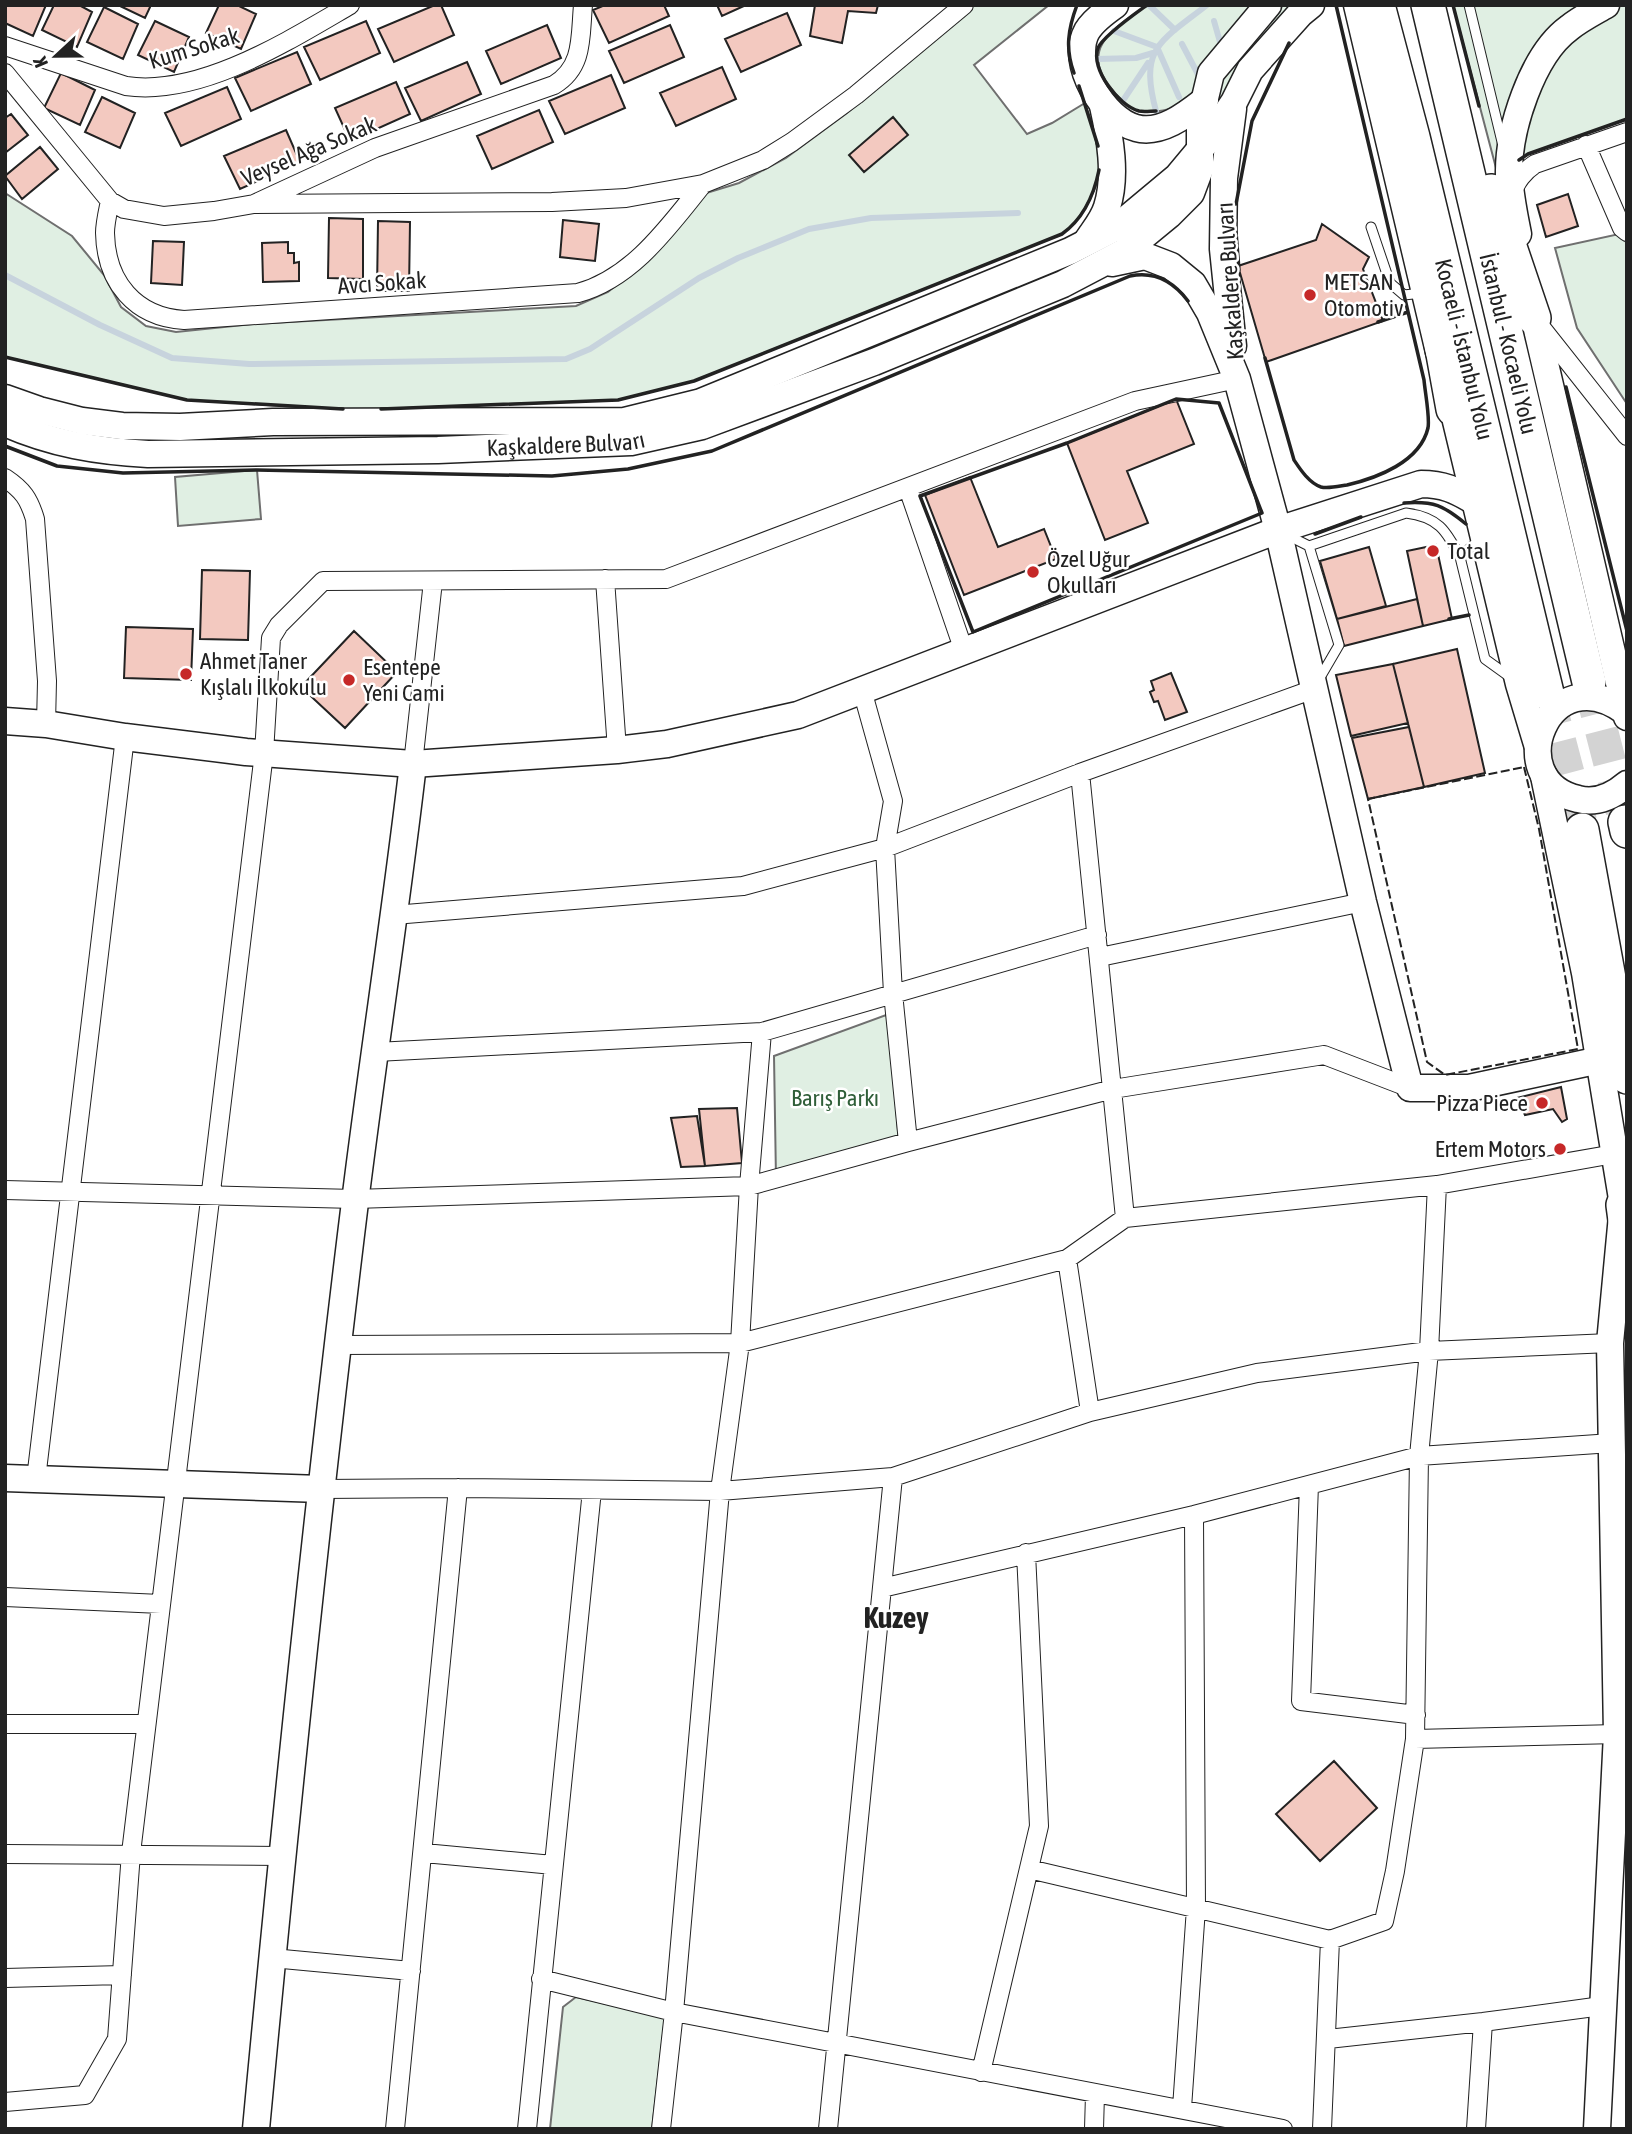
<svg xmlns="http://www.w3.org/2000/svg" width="1632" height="2134" font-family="'Asap Condensed',sans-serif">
	<rect width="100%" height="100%" fill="#fff"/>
	<path fill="#e0efe3" stroke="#6f6f6f" stroke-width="2" d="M973 5H1049L974 65 1027 134 1052 123 1085 103C1089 118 1100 141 1101 157 1102 183 1083 219 1062 234L694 381 618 400 378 409H331L187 400 5 357V193L72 236 104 275 121 307 146 326 176 332 253 324 576 306 608 292 643 264 703 194 739 183 786 158 847 113Z
		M1147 5H1311L1212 135 1204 100C1185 104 1160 115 1140 111 1127 108 1119 98 1111 88 1078 48 1115 28 1147 5Z
		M1453 5H1627V119L1528 154 1520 159 1500 183Z
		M1619 234 1627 243V404L1577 328 1555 248Z
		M257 470 261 519 178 526 175 477Z
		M889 1014 899 1144 776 1179 774 1056Z
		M576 1997 665 2017 652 2129H550L563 2007Z"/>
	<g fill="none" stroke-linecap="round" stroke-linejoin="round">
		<path stroke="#c7d3dd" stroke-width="6" d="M1149 5 1175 30
			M1214 21 1222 49
			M1114 31 1157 47 1179 97
			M1182 44 1201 80
			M1097 59 1136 58 1153 53
			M1122 102 1148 63
			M1156 111C1139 47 1160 42 1207 5
			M5 275 100 325 172 358 249 364 566 359 590 349 699 278 738 258 809 229 871 218 1018 213"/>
	</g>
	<path fill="#f3c9c0" stroke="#222" stroke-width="2" d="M5 5H46L33 36 5 23Z
		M54 5H79L92 12 77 47 42 30Z
		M118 5H151L145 18Z
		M219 5H237L256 14 241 49 206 33Z
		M435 5H441L454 35 394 62 378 29Z
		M605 5H664L669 16 609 43 593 10Z
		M717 5H746L722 16Z
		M815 5H878L876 13 848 11 842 43 810 36Z
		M104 7 138 24 123 59 87 42Z
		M787 13 801 45 741 72 725 39Z
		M155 21 189 37 174 72 138 55Z
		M366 21 380 53 320 80 304 47Z
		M547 25 561 58 501 84 486 51Z
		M670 25 684 57 624 83 609 51Z
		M297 52 311 84 251 111 235 78Z
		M467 62 481 94 421 121 405 88Z
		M722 67 736 99 676 126 660 93Z
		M61 73 95 90 80 125 44 108Z
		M611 75 625 108 565 134 549 101Z
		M396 82 410 114 350 141 335 108Z
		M227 87 241 119 181 146 165 113Z
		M102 97 135 113 120 148 85 132Z
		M539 110 553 142 492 169 477 136Z
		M11 114 28 135 5 153V118Z
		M893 117 908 135 864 172 849 155Z
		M286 130 300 162 240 189 224 156Z
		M40 147 58 169 22 199 5 176Z
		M1568 194 1578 226 1546 237 1537 205Z
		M329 218 363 219V279L328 278Z
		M563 220 599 224 595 261 560 257Z
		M378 221 410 222 409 291H377Z
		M1322 224 1369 257 1363 269 1383 321 1266 362 1238 266 1316 240Z
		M153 241 184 242 182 285 151 283Z
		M288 242V253H294V263L299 262V281L263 282 262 243Z
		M1176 399 1194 444 1127 471 1148 523 1105 540 1067 443Z
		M970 477 998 547 1044 529 1056 559 964 595 925 495Z
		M1436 545 1452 619 1423 626 1407 551Z
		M1369 547 1386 606 1337 619 1320 561Z
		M202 570 250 571 248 640 200 639Z
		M1417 599 1423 626 1344 646 1337 619Z
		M126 627 193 629 191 680 124 678Z
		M354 631 397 672 345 728 301 687Z
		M1457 649 1485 773 1424 787 1393 664Z
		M1393 664 1408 723 1351 736 1336 675Z
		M1171 673 1187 712 1165 720 1158 701 1154 702 1150 692 1154 690 1151 681Z
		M1409 727 1424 787 1368 799 1352 738Z
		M1561 1087 1567 1119 1562 1122 1553 1109 1525 1115 1517 1098Z
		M737 1108 742 1163 705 1166 699 1109Z
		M697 1116 705 1166 681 1167 671 1118Z
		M1334 1761 1377 1808 1320 1861 1276 1814Z"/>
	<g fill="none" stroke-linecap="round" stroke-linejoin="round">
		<path stroke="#d3d3d3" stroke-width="33" stroke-dasharray="33 17" stroke-linecap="butt" d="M1589 682 1625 822
			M1547 693 1581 823"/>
		<g stroke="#222" stroke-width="11">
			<path id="lane" d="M1469 5 1503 146
				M1371 227 1390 283 1404 295 1422 293
				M1285 534 1309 546 1339 645 1318 681
				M1479 540 1460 557 1485 659 1510 677
				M1309 546 1406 513C1438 517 1446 530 1460 557"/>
		</g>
		<g stroke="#222" stroke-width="20">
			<path id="street" d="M5 46 126 86C200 97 288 41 350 5
				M5 73 110 201 124 209 164 216 214 211 254 204 375 148 554 85C584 67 580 37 583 5
				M1586 145 1622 228 1627 232
				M1511 194C1517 181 1523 172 1535 164L1627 132
				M110 201C108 211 105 223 105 233 106 282 135 317 184 320L578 293C633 278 669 226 703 184
				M254 204 552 202 626 198 703 184 763 160 792 142 856 95 964 5
				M1540 326 1627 436
				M5 478C23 490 29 499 35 519L47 681 46 724
				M908 488 964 651
				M605 579 617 750
				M862 690 893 801 885 848 893 993 908 1142
				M413 764 433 581
				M1080 773 1125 1218
				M394 915 743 886 885 848 1080 773 1314 689
				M1100 957 1363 902
				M376 1052 762 1032 1097 935
				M5 1190 355 1199 749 1186 908 1142 1113 1089 1324 1055 1410 1088
				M1067 1259 1090 1412
				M338 1345 740 1343 1067 1259 1125 1218 1437 1185 1614 1154
				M36 1479 125 737
				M1309 1485 1301 1701 1416 1715
				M321 1489 458 1488 720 1491 893 1477 1090 1412 1257 1373 1429 1351 1610 1343
				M882 1588 1194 1515 1419 1456 1612 1443
				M5 1597 161 1604
				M5 1724H146
				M1415 1739 1617 1734
				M424 1853 553 1865
				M5 1854 281 1856
				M1029 1869 1330 1940 1384 1921 1395 1871 1415 1739 1419 1456 1429 1351 1437 1185
				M272 1958 411 1971
				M5 1978 122 1975
				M541 1979 674 2012 1283 2129
				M1328 2039 1483 2022 1602 2006
				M981 2072 1039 1826 1026 1553
				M5 2102 85 2095 117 2039 131 1853 264 753 271 638 279 625 323 581 666 579 1135 401 1237 379
				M1182 2108 1196 1908 1194 1515
				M395 2129 458 1488
				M527 2129 592 1490
				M661 2129 674 2012 720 1491 740 1343 749 1186 762 1032
				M828 2129 893 1477
				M1094 2129 1095 2094
				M1322 2129 1330 1940
				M1476 2129 1483 2022"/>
		</g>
		<g stroke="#222" stroke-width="29">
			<g id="secondary">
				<path d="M1115 5C1105 12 1093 21 1087 31 1069 63 1104 120 1136 128 1161 135 1187 114 1205 100"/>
				<path d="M1357 5 1439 352"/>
				<path d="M1233 109 1224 178 1223 249 1233 346"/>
				<path d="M1518 234C1514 214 1510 195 1509 175 1508 130 1532 55 1569 28 1580 19 1594 12 1606 5"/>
				<path d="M1087 241C1094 230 1103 220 1107 207 1117 176 1110 137 1103 106"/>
				<path d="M1112 263 1145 256 1171 266 1193 284 1210 313 1237 379 1278 530 1421 484C1443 484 1456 490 1474 501"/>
				<path d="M1530 299 1627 717"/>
				<path d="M1449 392 1519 684 1537 744"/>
				<path d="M5 398 39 410 82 421 122 426 180 427 273 422 624 421 701 402 1070 251 1117 227 1177 177 1212 135 1234 102 1250 70 1300 14 1311 5"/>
				<path id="s1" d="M5 423C53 444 96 451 148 454L438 450 631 442 702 426 874 362 1063 284 1124 252 1169 215 1191 193 1200 169V119L1211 73 1268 5"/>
				<path d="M1626 712C1548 654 1499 781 1578 799 1597 804 1613 796 1627 784"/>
				<path d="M5 721 46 724 125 737 246 752 413 764 617 750 667 744 798 715 1278 530 1363 902 1410 1088H1469L1600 1060"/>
				<path d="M1544 776 1585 973 1623 1205 1610 1343 1617 1734 1597 2129"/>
				<path d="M5 1478 321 1489"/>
				<path d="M256 2129C285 1820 317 1511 355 1202 373 1056 396 911 413 764"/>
			</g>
		</g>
		<g stroke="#222" stroke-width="36">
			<g id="highway">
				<path id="s2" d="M1378 5 1413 137 1547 693"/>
				<path id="s3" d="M1428 5 1589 682"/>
				<path d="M1491 191 1534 318"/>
				<path d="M1439 332 1453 409"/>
				<path d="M1625 822 1627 831"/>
				<path d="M1582 830 1627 1077"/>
				<path d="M1623 1205 1627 1235"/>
			</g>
		</g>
		<use href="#lane" stroke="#fff" stroke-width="9"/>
		<use href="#street" stroke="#fff" stroke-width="18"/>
		<use href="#secondary" stroke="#fff" stroke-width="26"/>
		<use href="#highway" stroke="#fff" stroke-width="33"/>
		<path stroke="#222" stroke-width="2" stroke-dasharray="9 3.5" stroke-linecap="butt" d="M1524 767 1539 829 1578 1049 1445 1075 1427 1062 1368 799Z"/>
		<path stroke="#222" stroke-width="3.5" d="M1147 5C1136 13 1103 36 1098 48 1090 69 1119 106 1139 111 1144 112 1151 111 1156 111
			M1453 5 1479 106
			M1074 73C1065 49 1068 29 1077 5
			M1079 86 1098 146
			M1519 160 1528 154 1627 119
			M1236 204 1252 121 1289 43
			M1236 232 1239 270
			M1378 322 1408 312
			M5 357 187 400 343 409
			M1265 358 1294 460C1300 469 1309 483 1321 487 1328 489 1340 486 1347 485 1377 478 1420 462 1428 428 1430 417 1425 392 1424 380L1336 5
			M1566 387 1627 631
			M1176 399 1219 403 1262 513 973 632 920 496 1067 443Z
			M381 409 618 400 694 381 1062 234C1083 219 1094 195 1099 170
			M5 446 57 466 123 473 257 470 552 476 628 469 712 451 1130 276C1154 271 1173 281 1188 301
			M1404 503C1434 501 1443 505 1466 524
			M1315 534 1361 517
			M1449 619 1469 615"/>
	</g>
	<g fill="#c62828" stroke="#fff" stroke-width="2.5">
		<circle cx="1310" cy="295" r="7"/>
		<circle cx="1433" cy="551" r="7"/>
		<circle cx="1033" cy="572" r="7"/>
		<circle cx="186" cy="674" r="7"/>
		<circle cx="349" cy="680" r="7"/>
		<circle cx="1542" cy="1103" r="7"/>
		<circle cx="1560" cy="1149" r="7"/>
	</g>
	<g text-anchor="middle" stroke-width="5" stroke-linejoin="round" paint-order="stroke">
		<g font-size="23" fill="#222" stroke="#fff">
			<text transform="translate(194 48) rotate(-17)" y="8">Kum Sokak</text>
			<text transform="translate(309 151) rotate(-23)" y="8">Veysel Ağa Sokak</text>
			<text transform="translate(1230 281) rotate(-94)" y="8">Kaşkaldere Bulvarı</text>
			<text transform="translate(382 283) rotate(-4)" y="8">Avcı Sokak</text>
			<text dy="8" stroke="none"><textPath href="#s3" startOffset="348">İstanbul - Kocaeli Yolu</textPath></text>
			<text dy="8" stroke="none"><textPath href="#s2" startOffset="355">Kocaeli - İstanbul Yolu</textPath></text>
			<text dy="8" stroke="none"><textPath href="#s1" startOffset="565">Kaşkaldere Bulvarı</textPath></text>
		</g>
		<g font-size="23" fill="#222" stroke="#fff" text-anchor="start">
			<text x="1324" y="290">METSAN<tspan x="1324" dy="26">Otomotiv</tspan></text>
			<text x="1447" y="559">Total</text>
			<text x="1047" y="567">Özel Uğur<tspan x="1047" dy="26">Okulları</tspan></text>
			<text x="200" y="669">Ahmet Taner<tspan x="200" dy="26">Kışlalı İlkokulu</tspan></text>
			<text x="363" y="675">Esentepe<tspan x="363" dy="26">Yeni Cami</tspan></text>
			<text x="1528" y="1111" text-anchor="end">Pizza Piece</text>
			<text x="1546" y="1157" text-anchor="end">Ertem Motors</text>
		</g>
		<g font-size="23" fill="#2f5e38" stroke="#fff">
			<text x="835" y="1106">Barış Parkı</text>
		</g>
		<g font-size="30" font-weight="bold" fill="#222" stroke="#fff">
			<text x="896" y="1628">Kuzey</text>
		</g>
	</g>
	<rect width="1632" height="2134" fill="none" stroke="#222222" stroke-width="14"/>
	<g transform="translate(56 56) rotate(248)" stroke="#ffffff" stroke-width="5" paint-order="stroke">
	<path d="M0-5L12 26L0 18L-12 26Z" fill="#222222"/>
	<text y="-10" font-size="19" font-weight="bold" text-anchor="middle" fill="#222222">K</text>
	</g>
</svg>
